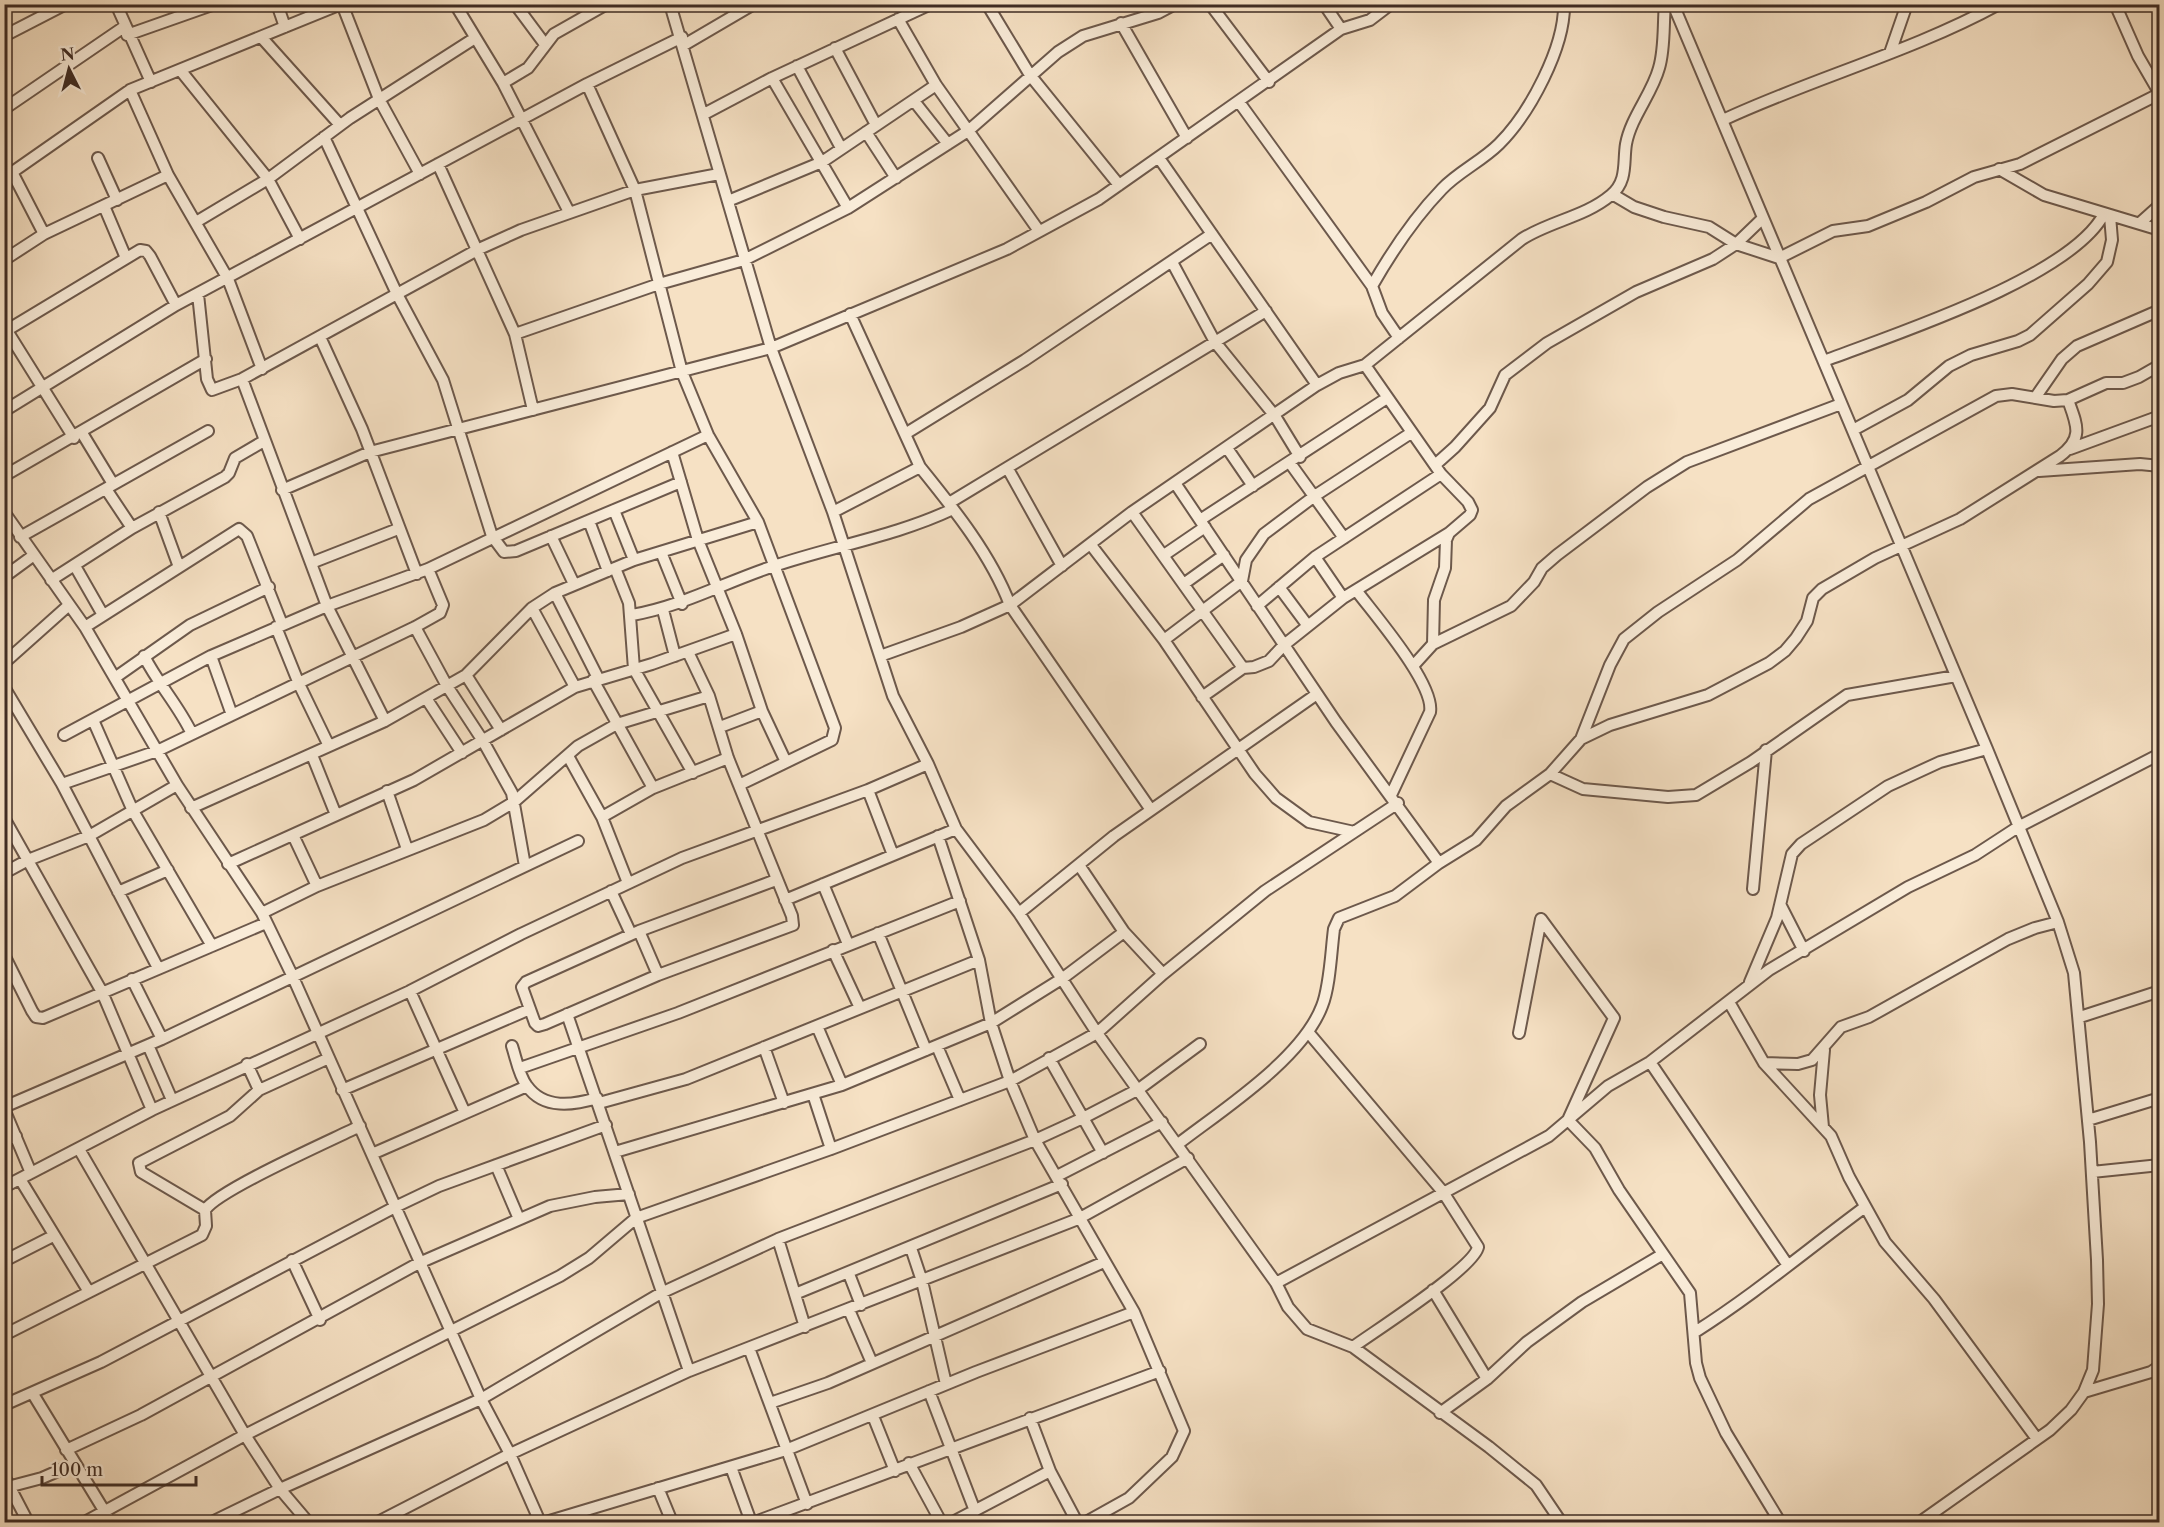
<svg xmlns="http://www.w3.org/2000/svg" width="2164" height="1527" font-family="'Libre Caslon Text',serif">
	<rect width="100%" height="100%" fill="#f6e1c4"/>
	<filter id="stains"><feTurbulence type="fractalNoise" baseFrequency=".00333" numOctaves="4"/><feColorMatrix values="0 0 0 0 .2 0 0 0 0 .09 0 0 0 0 .02 0 0 0 .5 -.17"/></filter>
	<radialGradient id="worn" r=".72"><stop offset=".6" stop-color="#630" stop-opacity="0"/><stop offset="1" stop-color="#630" stop-opacity=".3"/></radialGradient>
	<g fill="none" stroke-linecap="round" stroke-linejoin="round">
		<g stroke="#6d594c" stroke-width="14">
			<path id="minor" d="M116 4 151 82
				M277 4 285 27
				M342 4 379 99 420 174
				M455 4 503 83 569 212
				M515 4 544 43
				M670 4 771 348 833 512 893 696 928 764 956 829 1019 913 1097 1033 1276 1283 1288 1307 1307 1329 1353 1347 1489 1447 1536 1485 1561 1522
				M987 4 1030 75 1119 185
				M1210 4 1269 82
				M1324 4 1341 29
				M1673 4 1987 749 2058 922 2074 973 2090 1142 2097 1260 2098 1304 2093 1370 2084 1392 2071 1410 2050 1430 1920 1522
				M2115 4 2138 56 2160 94
				M898 19 936 85 1039 231
				M1121 23 1187 138
				M127 35 215 4
				M4 36 66 4
				M262 38 340 125
				M684 45 754 4
				M835 48 876 125
				M1890 53 1907 4
				M797 66 841 148
				M181 71 268 179 300 239
				M772 78 848 208
				M503 83 528 68 554 34 607 4
				M587 84 635 190 682 372 708 435 758 522 835 728 832 740 739 785
				M130 90 168 175 228 279 262 369
				M914 101 948 144
				M1239 102 1372 286 1382 313 1399 338
				M4 109 124 27
				M704 114 772 78 931 4
				M1723 120C1813 78 1911 52 1999 4
				M866 132 896 178
				M324 137 397 294 443 380 492 536 504 552 516 551 681 482
				M98 158 117 200
				M1159 158 1317 385
				M438 164 515 334 533 410
				M1999 169 2044 195 2160 230
				M12 172 44 234
				M4 178 130 90 341 4
				M1612 194 1634 207 1664 217 1709 227 1736 244 1779 258 1833 231 1868 226 1926 202 1974 177 2020 164 2159 94
				M728 201 822 162 936 85
				M104 206 126 258
				M196 222 268 179 350 118 475 38
				M2141 222 2160 205
				M4 260 44 234 168 175
				M1172 262 1215 342 1275 416 1300 457
				M1372 286C1392 251 1414 218 1442 189 1458 172 1482 161 1499 144 1530 113 1565 47 1564 4
				M198 294 207 379 212 390 242 379 479 249 521 230 635 190 719 174
				M4 326 74 438
				M4 332 140 250 146 251 150 256 176 305
				M515 334 659 284 744 260 848 208 968 131 1058 52 1083 36 1158 13 1175 4
				M320 337 362 429 417 574
				M1824 361C1892 335 2070 278 2104 214
				M242 379 327 606 385 721
				M2035 398 2062 359 2077 346 2160 310
				M4 411 176 305 587 84 682 37
				M1853 430 1908 400 1949 366 1971 355 2018 341 2030 335 2088 284 2107 262 2112 240 2110 216
				M82 433 113 484
				M905 434 1025 360 1212 234
				M1227 448 1253 486
				M2070 449 2160 416
				M672 452 698 540 736 634 762 711 785 760
				M1290 463 1344 538
				M1435 465 1455 447 1490 408 1505 375 1547 343 1636 292 1713 259 1736 244 1763 218
				M920 467C954 509 991 555 1010 605L1151 810
				M1008 469 1062 566
				M2039 471 2140 464 2160 466
				M4 476 206 359
				M1175 483 1336 722 1439 863
				M106 489 132 528
				M282 490 370 452 771 348 1007 249 1099 199 1341 29 1370 20 1391 4
				M949 503 1266 311
				M614 510 634 560
				M4 512 85 627 177 785 262 913 292 975 481 1399 510 1454 540 1522
				M159 512 179 567
				M833 512 920 467 850 314
				M1132 512 1243 668
				M1200 520 1387 398
				M589 521 608 571
				M551 536 574 584
				M20 537 208 431
				M1091 545 1164 640 1255 774 1276 798 1309 822 1354 832
				M661 552 682 604
				M1164 555 1205 527
				M1315 557 1343 598
				M311 563 398 529
				M75 566 103 615
				M615 568 629 603 634 669 693 773
				M4 577 34 555
				M51 580 132 528 225 477 229 473 235 458 264 441
				M1185 583 1224 555
				M1279 587 1308 626
				M1356 590C1373 613 1435 684 1430 712L1391 795
				M555 593 598 678
				M1257 606 1315 557 1441 474
				M532 608 575 687
				M663 610 675 656
				M632 615C683 606 725 582 774 566 833 546 896 536 953 509
				M85 627 239 529 247 536 282 624
				M276 627 299 684 329 746
				M415 627 447 686 483 741 512 793 525 866
				M1164 640 1242 581 1246 560 1264 534 1316 495 1411 433
				M1433 644 1511 606 1534 582 1542 568 1557 555 1647 487 1687 462 1841 404
				M688 652 709 696 728 758 792 916 793 925 658 975 545 1024 538 1026 535 1023 522 987 526 982 639 931 776 880
				M144 656C158 684 179 706 192 734
				M211 656 232 715
				M880 656 961 627 1010 605 1132 512 1317 385 1339 373 1365 365 1522 239C1550 221 1585 217 1611 195 1628 181 1623 162 1626 144 1631 117 1652 94 1659 68 1665 48 1663 25 1665 4
				M4 663 69 605
				M1413 666 1433 644 1434 600 1445 568 1446 540 1449 533
				M466 675 501 730
				M116 677 190 625 269 587
				M593 680 653 788
				M4 687 62 784 158 968
				M1202 697 1243 668 1254 667 1269 661 1284 645 1343 598 1449 533 1470 515 1472 510 1468 502 1441 474 1365 365
				M426 698 462 753
				M93 720 133 811 212 946
				M720 727 762 711
				M64 735 211 656 327 606 428 569 708 435
				M1581 739 1610 665 1624 639 1658 612 1737 560 1809 499 1996 396 2012 394 2054 401 2068 400 2106 383H2123L2139 377 2160 365
				M312 755 336 815
				M568 756 602 817
				M1550 774 1583 789 1668 797 1696 795 1751 762 1847 695 1956 676
				M62 784 157 751 415 627 440 613 443 605 428 569
				M868 790 893 855
				M387 791 407 849
				M191 808 385 721 466 675 532 608 555 593 634 560 758 522
				M4 818 102 992 152 1110
				M293 835 317 886
				M938 836 979 960 991 1023 1010 1081 1035 1140 1134 1312 1184 1431 1172 1457 1129 1498 1086 1522
				M228 864 414 780 575 687 652 664 736 634
				M4 873 28 860 89 836 177 785
				M628 883 602 817 653 788 728 758
				M823 884 848 944
				M1753 889 1766 750
				M611 891 631 934
				M118 892 168 870
				M785 900 956 829
				M1781 906 1804 951
				M262 913 317 886 484 820 514 802 578 746 617 724 709 696
				M1019 913 1114 836 1317 694
				M1541 919 1614 1018 1568 1120 1595 1148 1619 1190 1690 1293 1696 1363 1700 1378 1726 1433 1780 1522
				M639 931 658 975
				M1124 932 1163 974
				M878 933 926 1050
				M833 950 860 1008
				M4 955 32 1011 36 1017 43 1018 266 923
				M1750 982 1777 918 1792 854 1801 844 1888 786 1940 762 1987 749
				M410 991 465 1113
				M1729 1002 1764 1063 1831 1136 1849 1177 1885 1242 1934 1299 2037 1439
				M567 1014 689 1371
				M2080 1017 2160 991
				M817 1026 842 1085
				M1308 1032 1443 1192 1478 1247C1474 1268 1375 1331 1353 1347
				M1519 1033 1541 919
				M162 1039 578 841
				M148 1045 172 1100
				M512 1046C516 1058 519 1076 527 1086 544 1110 574 1105 597 1098
				M937 1046 960 1100
				M764 1047 784 1103
				M1049 1058 1103 1153
				M1650 1062 1787 1264
				M1764 1063 1798 1064 1812 1060 1841 1027 1869 1017 2008 939 2035 928 2058 922
				M247 1064 259 1090
				M520 1068 678 1013 960 901
				M342 1090 530 1009
				M813 1094 831 1149
				M599 1103 686 1079 979 960
				M4 1107 162 1039 132 979
				M4 1109 31 1173
				M2088 1120 2160 1098
				M1823 1127 1820 1095 1824 1050
				M4 1140 16 1136
				M1178 1144C1222 1110 1302 1059 1322 1006 1330 986 1331 952 1334 929L1339 918 1395 896 1439 863 1476 840 1506 806 1550 774 1581 739 1610 725 1708 695 1769 663 1785 651 1796 638 1807 621 1813 598 1822 589 1875 558 1960 519 2060 456C2084 438 2077 425 2068 400
				M79 1149 245 1435 280 1489 308 1522
				M615 1152 842 1085 991 1023 1063 978 1124 932 1079 865
				M372 1154 527 1086
				M496 1165 519 1219
				M2092 1172 2160 1165
				M1057 1176 1162 1122
				M20 1179 89 1292
				M4 1187 152 1110 410 991 521 934 682 858 868 790 928 764
				M205 1210C218 1190 332 1140 360 1126
				M778 1239 805 1327
				M911 1248 922 1281 946 1384
				M292 1260 320 1320
				M4 1261 53 1236
				M849 1274 861 1305
				M1276 1283 1549 1136 1608 1086 1650 1062 1769 970 1908 887 1975 855 2018 827 2160 754
				M1433 1290 1487 1379
				M795 1294 1062 1184
				M849 1310 872 1363
				M1695 1332C1755 1294 1808 1249 1865 1207
				M4 1335 202 1235 206 1226 205 1210 141 1172 139 1163 230 1116 259 1090 329 1058
				M749 1348 807 1504
				M929 1391 975 1511
				M2084 1392 2151 1372 2160 1366
				M33 1394 111 1522
				M770 1403 828 1383 1104 1262
				M4 1405 101 1362 395 1207 439 1186 606 1125
				M1440 1413 1487 1379 1527 1342 1582 1302 1663 1254
				M873 1416 895 1471
				M66 1450 141 1415 419 1263 550 1206 595 1197 629 1194
				M909 1463 941 1522
				M731 1467 751 1522
				M1050 1471 1077 1522
				M4 1476 28 1522
				M4 1488 42 1478 74 1464
				M658 1488 672 1522
				M85 1522 245 1435 560 1276 589 1258 636 1218 831 1149 1010 1081 1097 1033 1163 974 1265 891 1398 803
				M212 1522 280 1489 481 1399 661 1293 778 1239 1035 1140 1083 1118 1139 1089 1200 1044
				M378 1522 510 1454 689 1371 1078 1219 1188 1158
				M546 1522 786 1450 976 1372 1134 1312
				M755 1522 1160 1371
				M953 1522 1050 1471 1030 1418"/>
		</g>
		<use href="#minor" stroke="#f9ecd9" stroke-width="10"/>
	</g>
	<rect width="2164" height="1527" fill="none" stroke="#f6e1c4" stroke-width="24"/>
	<rect x="6" y="6" width="2152" height="1515" fill="none" stroke="#3f2c24" stroke-width="3"/>
	<rect x="12" y="12" width="2140" height="1503" fill="none" stroke="#3f2c24" stroke-width="1.5"/>
	<g transform="translate(69 69) rotate(354)" stroke="#f9ecd9" stroke-width="4.5" paint-order="stroke">
	<path d="M0-4.5L10 22L0 15L-10 22Z" fill="#3f2c24"/>
	<text y="-9" font-size="16" font-weight="bold" text-anchor="middle" fill="#3f2c24">N</text>
	</g>
	<path d="M42 1476v9h154v-9" fill="none" stroke="#3f2c24" stroke-width="3"/>
	<text x="51" y="1476" font-size="18" fill="#3f2c24" stroke="#f9ecd9" stroke-width="4.5" paint-order="stroke">100 m</text>
	<rect width="100%" height="100%" filter="url(#stains)"/>
	<rect width="100%" height="100%" fill="url(#worn)"/>
</svg>
